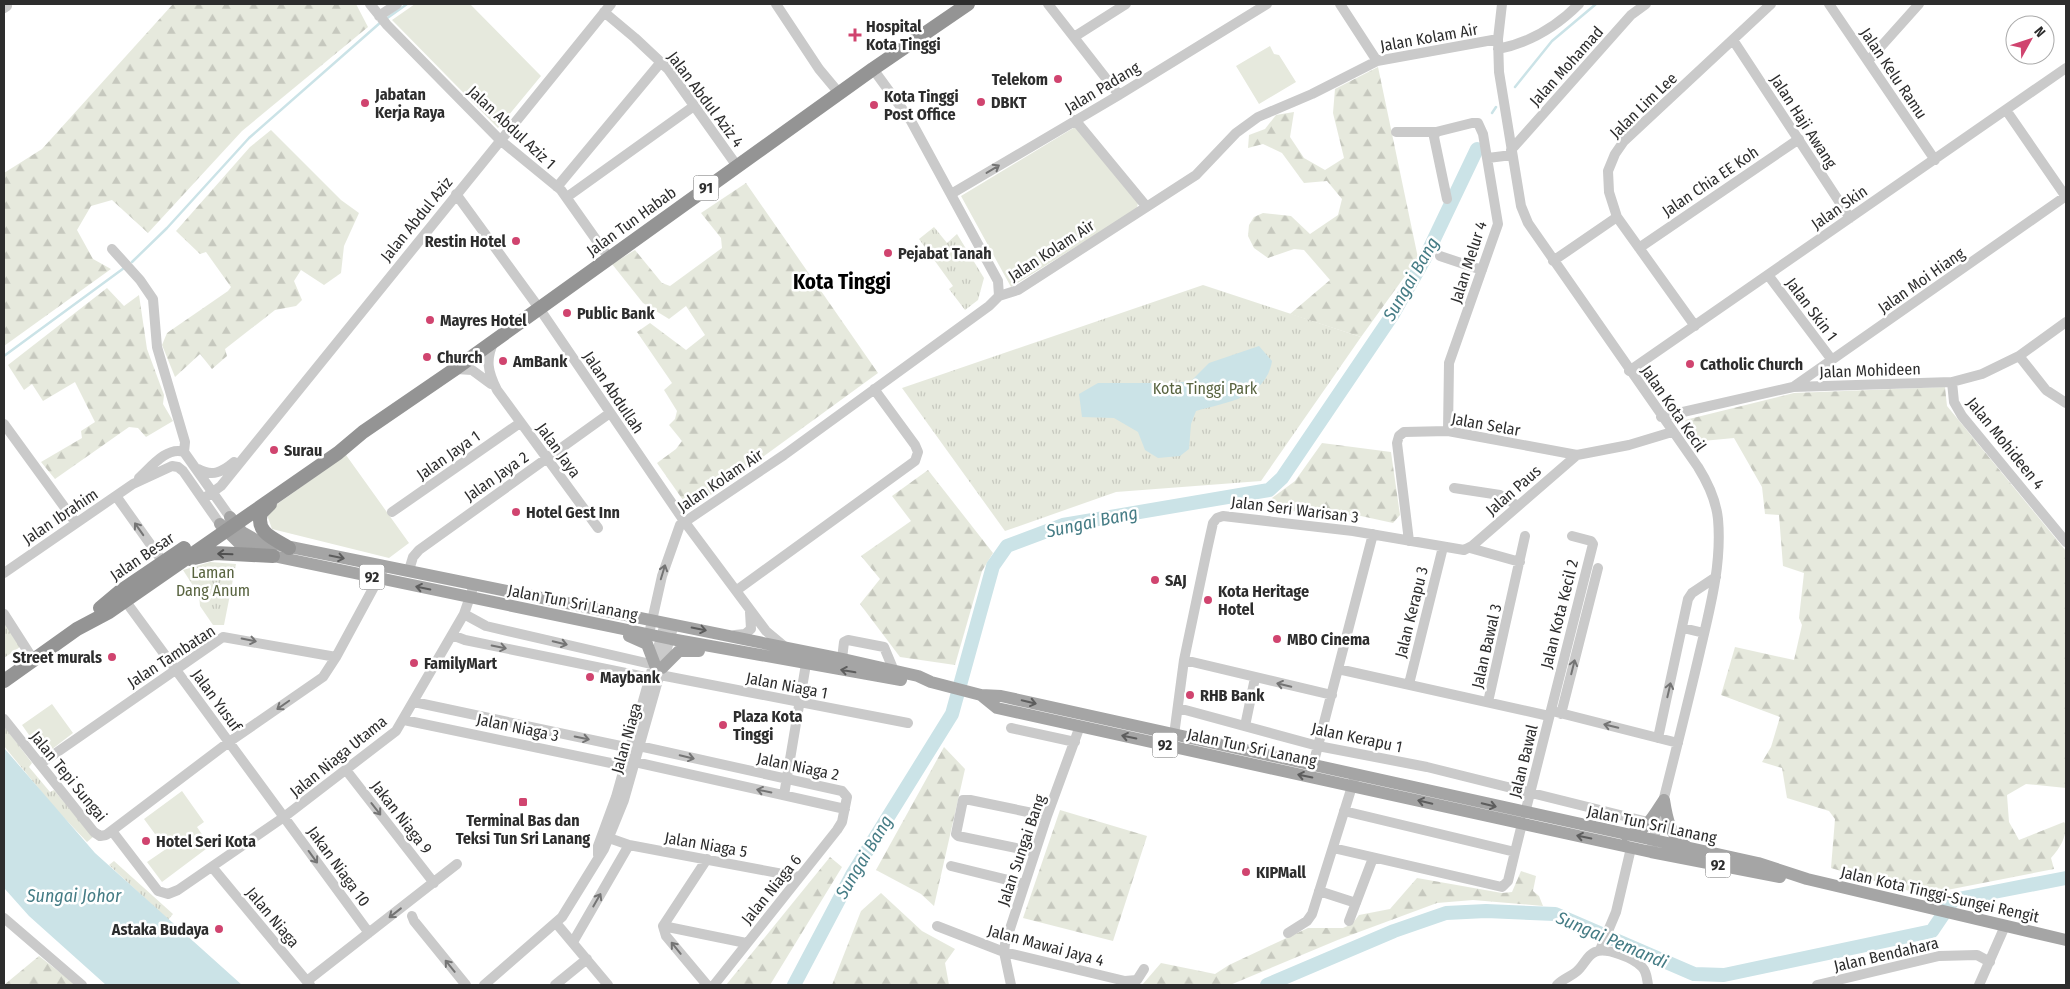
<svg xmlns="http://www.w3.org/2000/svg" width="2070" height="989" font-family="'Fira Sans Condensed',sans-serif">
	<defs>
		<pattern id="forest-firs" width="22" height="20" patternUnits="userSpaceOnUse" patternTransform="scale(1.25)"><rect width="22" height="20" fill="#e6e9dd"/><path d="M5 1l3.5 6h-7zM16 11l3.5 6h-7z" fill="#c6c8be"/></pattern>
		<pattern id="park-tufts" width="24" height="20" patternUnits="userSpaceOnUse" patternTransform="scale(1.25)"><rect width="24" height="20" fill="#e6e9dd"/><path d="M3 7l-1-3M5 7V3M7 7l1-3M15 17l-1-3M17 17v-4M19 17l1-3" fill="none" stroke="#c6c8be"/></pattern>
	</defs>
	<rect width="100%" height="100%" fill="#fff"/>
	<path fill="#e6e9dd" d="M415 4H470L541 76 498 128 392 20Z
		M1270 46 1274 54 1279 55 1296 82 1259 104 1236 66Z
		M1075 127 1138 202 1137 209 1011 287 961 196Z
		M346 455 409 543 389 558 272 529 266 512Z
		M52 704 73 733 47 753 41 752 22 725Z
		M182 791 204 822 197 827 210 846 162 882 147 862 166 849 144 819Z"/>
	<path fill="url(#forest-firs)" d="M173 4H356L368 27 242 131 148 233 112 200 91 206 77 230 93 259 111 269 4 346V173L42 149Z
		M1378 67 1418 258 1361 337 1290 314 1330 280 1304 250 1294 249 1268 258 1254 248 1248 236 1249 225 1254 217 1263 213 1291 216 1310 234 1338 215 1342 199 1327 181 1304 183 1282 153 1263 144 1248 148 1249 135 1265 129 1276 115 1294 112 1290 137 1304 158 1325 170 1344 158 1333 113 1335 89Z
		M271 130 341 200 359 213 344 246 341 273 324 285 301 270 294 281 302 300 296 306 275 310 225 349 227 356 212 369 200 354 175 377 162 345 167 333 228 291 231 287 206 252 200 254 176 231 250 147Z
		M746 183 878 373 690 510 657 463 676 449 682 441 669 425 675 419 677 411 664 390 672 383 637 332 650 323 686 350 705 335 686 306 669 319 643 303 612 264 635 250 662 283 670 286 722 248 721 238 701 213Z
		M107 288 124 306 139 295 147 349 164 395 163 404 173 421 146 437 138 428 129 427 55 479 41 462 82 438 81 431 95 422 75 382 43 401 32 384 24 390 8 365Z
		M1945 387 1947 406 2066 551V788L2026 784 2007 795 2009 822 2019 840 2064 822 2066 825C2066 838 2060 848 2051 858L2054 869 1947 890 1940 900 1831 868 1835 819 1829 811 1787 798 1782 768 1762 762 1771 747 1780 717 1721 695 1735 647 1794 660 1802 625 1799 618 1804 573 1783 566 1779 515 1765 514 1762 487 1734 438 1692 442 1685 420 1794 393Z
		M1322 443 1391 452 1400 515 1393 523 1361 516 1277 510 1272 498 1295 481Z
		M928 470 993 553 982 571 955 665 900 657 860 604 880 579 861 556 911 521 892 496Z
		M944 747 965 769 934 906 921 894 876 870Z
		M1060 810 1147 836 1113 941 1023 918Z
		M830 857 842 867 770 985H726Z
		M1521 871 1536 876 1533 891 1539 896 1543 906 1473 900 1437 903 1340 939 1230 985H1142L1161 963 1215 974 1229 965 1308 928H1343L1352 924 1359 915 1390 909 1417 878 1502 893 1512 892Z
		M881 893 922 931 955 949 945 963 949 985H832L861 911Z
		M39 956 76 985H4Z"/>
	<path fill="url(#park-tufts)" d="M934 227 947 243 957 234 984 278 978 300 965 310 949 289 953 286 919 239Z
		M1203 285 1361 337 1261 481 1116 492 1005 531 902 388Z
		M210 562 236 564 224 625H213L200 606 199 595 183 570Z
		M4 622 20 647 4 658Z
		M4 726 32 763 29 767 50 792 54 790 93 837 87 842 53 806 4 746Z
		M114 861 173 914 168 920 109 865Z"/>
	<path fill="#cbe3e7" d="M1259 346 1272 361C1266 398 1227 402 1196 411L1191 424 1189 449 1180 456 1158 458 1145 450 1138 432 1114 418 1082 417 1079 394 1098 383H1173L1191 381 1209 363Z
		M4 748 95 853 242 985H106L29 916 4 888Z"/>
	<g fill="none" stroke-linecap="round" stroke-linejoin="round">
		<path stroke="#cbe3e7" stroke-width="2.5" d="M386 19 407 4
			M1515 87 1552 41 1596 4
			M1492 113 1496 107
			M132 262 167 228 249 138 381 22
			M4 356 124 268"/>
		<path stroke="#cbe3e7" stroke-width="14" d="M794 985 852 875 952 714 993 566 1007 546 1063 525 1269 490 1282 478 1393 314 1425 258 1477 149
			M1267 985 1394 931 1446 913 1486 911 1555 914 1694 974 1724 975 1932 931 1953 900 2066 878"/>
		<path stroke="#cacaca" stroke-width="10" d="M370 4 387 25 500 140 561 190 609 258
			M776 4 819 69 839 93
			M1048 4 1119 95
			M1340 4 1377 61
			M1502 4 1498 39 1499 72 1521 206 1528 223 1698 467C1708 483 1716 500 1718 519 1722 564 1710 608 1700 651 1685 716 1668 781 1652 846
			M1829 4 1935 160
			M4 8 7 6
			M604 12 635 38 668 69 737 166
			M379 16 397 4
			M1074 37 1126 4
			M1733 40 1850 218
			M1498 49C1529 43 1557 26 1579 4
			M1868 61 1919 4
			M2006 110 2066 197
			M1075 120 1146 206
			M1396 132H1436
			M1511 150 1631 15 1646 4
			M1488 158 1512 155
			M557 187 661 62
			M456 194 539 308 684 521 766 631 784 646
			M951 194 1119 95 1267 4
			M567 197 694 106
			M1447 199 1434 137 1436 132 1472 123H1478L1483 134 1498 224 1449 363 1448 431
			M1639 248 1799 139
			M112 249 140 280 153 299 157 347 185 442 184 452
			M1440 256 1482 270
			M1553 261 1617 217
			M1768 275 1832 360
			M999 296 1018 290 1196 175 1236 133 1258 117 1312 94 1377 61 1498 39
			M1695 326 1617 217 1609 192 1608 171 1615 154 1624 141 1771 4
			M494 341C485 360 488 372 497 390L598 528
			M2019 356 2046 390 2066 403
			M456 369 472 370 491 384
			M1629 371 2066 68
			M1952 382 1954 402 1962 416 2066 542
			M1793 387 2066 196
			M1661 417 1793 387 1952 382 1982 374 2019 356 2066 322
			M4 424 76 523
			M198 469C213 477 222 472 234 462
			M139 478C151 467 167 446 184 452L230 517
			M1454 488 1500 495 1518 506
			M116 496 163 562
			M203 499 221 486 611 4
			M392 512 520 423
			M1409 541 1397 443 1399 436 1404 432 1448 431 1577 455 1629 445 1672 432
			M1470 548 1520 562
			M409 570 413 557 419 550 610 413
			M4 573 133 484 172 466 178 467 183 471 220 524
			M737 590 915 461 918 452 915 445 874 389
			M121 595 369 933
			M4 614 29 653
			M464 614 486 626 655 665
			M1683 628 1704 633
			M649 634 662 576 680 525 784 455 989 306 999 296 998 281 911 121 873 69
			M452 635 465 640 650 678
			M735 635 745 634 751 629 750 612
			M842 659 844 642 848 640 884 647 894 671
			M1184 660 1332 695
			M1338 669 1549 716
			M660 675 908 723
			M1409 684 1443 547
			M414 702 630 748
			M1488 702 1525 536
			M1178 708 1318 746 1427 767 1648 822
			M1556 712 1678 743
			M1561 714 1598 568
			M4 719 94 832 100 836 106 835 229 742 323 677 336 657 382 572
			M404 720 625 766
			M1245 726 1255 678
			M1011 728 1075 742
			M1174 735 1184 660 1207 550 1213 523 1217 518 1223 516 1353 531 1464 550 1472 546 1577 455
			M1658 738 1688 599 1692 593 1716 577
			M639 746 842 791 847 797 842 822 837 830 714 985
			M635 762 845 809
			M40 764 223 637 336 657
			M1313 765 1373 534
			M346 770 434 883
			M784 795 806 664
			M1344 811 1515 852 1522 824
			M1525 813 1593 544 1591 541 1572 536
			M112 831 158 891 168 894 178 890 284 817 396 731 464 614 472 591
			M609 838 629 845 799 877
			M1333 848 1502 887 1508 881 1515 852
			M1035 852 958 836 956 834 963 800H970L1047 816
			M598 855V846L616 797 665 623
			M707 859 663 926 666 936 707 985
			M951 866 1024 884
			M212 867 310 985
			M1319 891 1356 903
			M412 916 414 921 466 985
			M4 918 82 985
			M1349 921 1373 858
			M556 923 608 985
			M663 926 746 943
			M937 926 1004 952 1125 981 1137 980 1144 969
			M1288 933 1307 921 1312 914 1354 780
			M573 942 629 845
			M1600 950 1616 912 1631 848
			M307 981 457 864
			M484 985 562 917 604 849 624 800 674 624
			M555 985 587 959
			M1011 985 1004 952 1005 944 1047 816 1080 726
			M1557 985C1563 979 1570 977 1576 972 1583 967 1587 955 1595 952 1606 947 1634 958 1642 967 1647 972 1647 979 1648 985
			M1817 985 1939 956 1977 955 1990 962
			M1979 985 2005 926"/>
		<path stroke="#a5a5a5" stroke-width="12" d="M230 517 242 532 256 540 842 659 918 676 931 682 981 695 1001 696 1758 863 1807 879 2066 940
			M220 524 240 544 273 556 671 639 901 680
			M629 636 647 644 655 665
			M662 668 679 651H699
			M981 695 997 708 1651 852 1780 877
			M1664 800C1667 819 1670 836 1687 847
			M1626 835C1645 834 1654 815 1664 800"/>
		<path stroke="#949494" stroke-width="14" d="M270 504 261 513C255 534 276 539 289 548
			M190 559 215 553 273 556
			M100 608 119 592 184 548
			M4 681 77 629 109 612 338 453 363 432 455 369 873 69 968 4"/>
	</g>
	<defs><path id="oneway-shaft" d="M-6 0H5M1.5-3L5.5 0L1.5 3" fill="none" stroke-width="1.6" stroke-linecap="round" stroke-linejoin="round" transform="scale(1.25)"/></defs>
	<g stroke="#747474">
		<use href="#oneway-shaft" transform="translate(993 169) rotate(-31)"/>
		<use href="#oneway-shaft" transform="translate(139 529) rotate(-125)"/>
		<use href="#oneway-shaft" transform="translate(663 572) rotate(-73)"/>
		<use href="#oneway-shaft" transform="translate(249 640) rotate(11)"/>
		<use href="#oneway-shaft" transform="translate(560 643) rotate(13)"/>
		<use href="#oneway-shaft" transform="translate(499 647) rotate(11)"/>
		<use href="#oneway-shaft" transform="translate(1573 667) rotate(-76)"/>
		<use href="#oneway-shaft" transform="translate(1284 685) rotate(-167)"/>
		<use href="#oneway-shaft" transform="translate(1669 690) rotate(-77)"/>
		<use href="#oneway-shaft" transform="translate(283 705) rotate(145)"/>
		<use href="#oneway-shaft" transform="translate(1611 726) rotate(-166)"/>
		<use href="#oneway-shaft" transform="translate(582 738) rotate(12)"/>
		<use href="#oneway-shaft" transform="translate(687 757) rotate(13)"/>
		<use href="#oneway-shaft" transform="translate(764 791) rotate(-168)"/>
		<use href="#oneway-shaft" transform="translate(376 809) rotate(52)"/>
		<use href="#oneway-shaft" transform="translate(313 857) rotate(54)"/>
		<use href="#oneway-shaft" transform="translate(597 900) rotate(-60)"/>
		<use href="#oneway-shaft" transform="translate(395 913) rotate(142)"/>
		<use href="#oneway-shaft" transform="translate(676 948) rotate(-129)"/>
		<use href="#oneway-shaft" transform="translate(450 966) rotate(-129)"/>
	</g>
	<use stroke="#515151" href="#oneway-shaft" transform="translate(225 554) rotate(-178)"/>
	<g stroke="#5d5d5d">
		<use href="#oneway-shaft" transform="translate(337 557) rotate(11)"/>
		<use href="#oneway-shaft" transform="translate(423 588) rotate(-168)"/>
		<use href="#oneway-shaft" transform="translate(699 629) rotate(11)"/>
		<use href="#oneway-shaft" transform="translate(848 671) rotate(-170)"/>
		<use href="#oneway-shaft" transform="translate(1029 702) rotate(13)"/>
		<use href="#oneway-shaft" transform="translate(1129 737) rotate(-168)"/>
		<use href="#oneway-shaft" transform="translate(1305 776) rotate(-168)"/>
		<use href="#oneway-shaft" transform="translate(1425 802) rotate(-167)"/>
		<use href="#oneway-shaft" transform="translate(1489 805) rotate(13)"/>
		<use href="#oneway-shaft" transform="translate(1584 837) rotate(-168)"/>
	</g>
	<g fill="#d0446f" stroke="#fff" stroke-width="2">
		<path d="M852.5 27.5h5v5h5v5h-5v5h-5v-5h-5v-5h5z"/>
		<circle cx="1058" cy="79" r="5"/>
		<circle cx="981" cy="102" r="5"/>
		<circle cx="365" cy="103" r="5"/>
		<circle cx="874" cy="105" r="5"/>
		<circle cx="516" cy="241" r="5"/>
		<circle cx="888" cy="253" r="5"/>
		<circle cx="567" cy="313" r="5"/>
		<circle cx="430" cy="320" r="5"/>
		<circle cx="427" cy="357" r="5"/>
		<circle cx="503" cy="361" r="5"/>
		<circle cx="1690" cy="364" r="5"/>
		<circle cx="274" cy="450" r="5"/>
		<circle cx="516" cy="512" r="5"/>
		<circle cx="1155" cy="580" r="5"/>
		<circle cx="1208" cy="600" r="5"/>
		<circle cx="1277" cy="639" r="5"/>
		<circle cx="112" cy="657" r="5"/>
		<circle cx="414" cy="663" r="5"/>
		<circle cx="590" cy="677" r="5"/>
		<circle cx="1190" cy="695" r="5"/>
		<circle cx="723" cy="725" r="5"/>
		<rect x="518" y="797" width="10" height="10" rx="2.5"/>
		<circle cx="146" cy="841" r="5"/>
		<circle cx="1246" cy="872" r="5"/>
		<circle cx="219" cy="929" r="5"/>
	</g>
	<g text-anchor="middle" stroke-width="5" stroke-linejoin="round" paint-order="stroke">
		<g fill="#fff" stroke="#6c6c6c" stroke-width="1">
			<rect x="693.5" y="175.5" width="25" height="25" rx="4"/>
			<rect x="359.5" y="564.5" width="25" height="25" rx="4"/>
			<rect x="1152.5" y="732.5" width="25" height="25" rx="4"/>
			<rect x="1705.5" y="852.5" width="25" height="25" rx="4"/>
		</g>
		<g font-size="15" font-weight="bold" fill="#2d2d2d">
			<text x="706" y="193">91</text>
			<text x="372" y="582">92</text>
			<text x="1165" y="750">92</text>
			<text x="1718" y="870">92</text>
		</g>
		<g font-size="16" font-weight="bold" fill="#2d2d2d" stroke="#fff" text-anchor="start">
			<text x="866" y="32">Hospital<tspan x="866" dy="18">Kota Tinggi</tspan></text>
			<text x="1048" y="85" text-anchor="end">Telekom</text>
			<text x="375" y="100">Jabatan<tspan x="375" dy="18">Kerja Raya</tspan></text>
			<text x="884" y="102">Kota Tinggi<tspan x="884" dy="18">Post Office</tspan></text>
			<text x="991" y="108">DBKT</text>
			<text x="506" y="247" text-anchor="end">Restin Hotel</text>
			<text x="898" y="259">Pejabat Tanah</text>
			<text x="577" y="319">Public Bank</text>
			<text x="440" y="326">Mayres Hotel</text>
			<text x="437" y="363">Church</text>
			<text x="513" y="367">AmBank</text>
			<text x="1700" y="370">Catholic Church</text>
			<text x="284" y="456">Surau</text>
			<text x="526" y="518">Hotel Gest Inn</text>
			<text x="1165" y="586">SAJ</text>
			<text x="1218" y="597">Kota Heritage<tspan x="1218" dy="18">Hotel</tspan></text>
			<text x="1287" y="645">MBO Cinema</text>
			<text x="102" y="663" text-anchor="end">Street murals</text>
			<text x="424" y="669">FamilyMart</text>
			<text x="600" y="683">Maybank</text>
			<text x="1200" y="701">RHB Bank</text>
			<text x="733" y="722">Plaza Kota<tspan x="733" dy="18">Tinggi</tspan></text>
			<text x="523" y="826" text-anchor="middle">Terminal Bas dan<tspan x="523" dy="18">Teksi Tun Sri Lanang</tspan></text>
			<text x="156" y="847">Hotel Seri Kota</text>
			<text x="1256" y="878">KIPMall</text>
			<text x="209" y="935" text-anchor="end">Astaka Budaya</text>
		</g>
		<g font-size="16" fill="#2d2d2d" stroke="#fff">
			<text transform="translate(1429 37) rotate(-10)" y="6">Jalan Kolam Air</text>
			<text transform="translate(1566 66) rotate(-48)" y="6">Jalan Mohamad</text>
			<text transform="translate(1894 73) rotate(56)" y="6">Jalan Kelu Ramu</text>
			<text transform="translate(1102 87) rotate(-31)" y="6">Jalan Padang</text>
			<text transform="translate(706 99) rotate(53)" y="6">Jalan Abdul Aziz 4</text>
			<text transform="translate(1643 105) rotate(-44)" y="6">Jalan Lim Lee</text>
			<text transform="translate(1804 121) rotate(57)" y="6">Jalan Haji Awang</text>
			<text transform="translate(512 127) rotate(43)" y="6">Jalan Abdul Aziz 1</text>
			<text transform="translate(1710 181) rotate(-34)" y="6">Jalan Chia EE Koh</text>
			<text transform="translate(1839 207) rotate(-35)" y="6">Jalan Skin</text>
			<text transform="translate(416 219) rotate(-51)" y="6">Jalan Abdul Aziz</text>
			<text transform="translate(631 221) rotate(-36)" y="6">Jalan Tun Habab</text>
			<text transform="translate(1051 250) rotate(-33)" y="6">Jalan Kolam Air</text>
			<text transform="translate(1468 262) rotate(-72)" y="6">Jalan Melur 4</text>
			<text transform="translate(1921 280) rotate(-35)" y="6">Jalan Moi Hiang</text>
			<text transform="translate(1812 309) rotate(53)" y="6">Jalan Skin 1</text>
			<text transform="translate(1870 370) rotate(-2)" y="6">Jalan Mohideen</text>
			<text transform="translate(614 392) rotate(56)" y="6">Jalan Abdullah</text>
			<text transform="translate(1674 408) rotate(55)" y="6">Jalan Kota Kecil</text>
			<text transform="translate(1486 424) rotate(10)" y="6">Jalan Selar</text>
			<text transform="translate(2006 443) rotate(51)" y="6">Jalan Mohideen 4</text>
			<text transform="translate(559 450) rotate(54)" y="6">Jalan Jaya</text>
			<text transform="translate(448 455) rotate(-35)" y="6">Jalan Jaya 1</text>
			<text transform="translate(496 476) rotate(-35)" y="6">Jalan Jaya 2</text>
			<text transform="translate(720 480) rotate(-34)" y="6">Jalan Kolam Air</text>
			<text transform="translate(1513 490) rotate(-41)" y="6">Jalan Paus</text>
			<text transform="translate(1295 509) rotate(7)" y="6">Jalan Seri Warisan 3</text>
			<text transform="translate(60 516) rotate(-34)" y="6">Jalan Ibrahim</text>
			<text transform="translate(142 556) rotate(-34)" y="6">Jalan Besar</text>
			<text transform="translate(573 602) rotate(11)" y="6">Jalan Tun Sri Lanang</text>
			<text transform="translate(1411 612) rotate(-76)" y="6">Jalan Kerapu 3</text>
			<text transform="translate(1559 614) rotate(-76)" y="6">Jalan Kota Kecil 2</text>
			<text transform="translate(1486 646) rotate(-77)" y="6">Jalan Bawal 3</text>
			<text transform="translate(171 656) rotate(-33)" y="6">Jalan Tambatan</text>
			<text transform="translate(787 685) rotate(11)" y="6">Jalan Niaga 1</text>
			<text transform="translate(217 700) rotate(54)" y="6">Jalan Yusuf</text>
			<text transform="translate(518 727) rotate(12)" y="6">Jalan Niaga 3</text>
			<text transform="translate(1357 737) rotate(12)" y="6">Jalan Kerapu 1</text>
			<text transform="translate(626 738) rotate(-74)" y="6">Jalan Niaga</text>
			<text transform="translate(1252 747) rotate(12)" y="6">Jalan Tun Sri Lanang</text>
			<text transform="translate(338 756) rotate(-39)" y="6">Jalan Niaga Utama</text>
			<text transform="translate(1523 761) rotate(-76)" y="6">Jalan Bawal</text>
			<text transform="translate(798 766) rotate(12)" y="6">Jalan Niaga 2</text>
			<text transform="translate(69 776) rotate(51)" y="6">Jalan Tepi Sungai</text>
			<text transform="translate(402 817) rotate(52)" y="6">Jakan Niaga 9</text>
			<text transform="translate(1652 824) rotate(12)" y="6">Jalan Tun Sri Lanang</text>
			<text transform="translate(706 844) rotate(10)" y="6">Jalan Niaga 5</text>
			<text transform="translate(1021 850) rotate(-71)" y="6">Jalan Sungai Bang</text>
			<text transform="translate(339 866) rotate(54)" y="6">Jakan Niaga 10</text>
			<text transform="translate(771 889) rotate(-51)" y="6">Jalan Niaga 6</text>
			<text transform="translate(1940 894) rotate(13)" y="6">Jalan Kota Tinggi-Sungei Rengit</text>
			<text transform="translate(273 917) rotate(50)" y="6">Jalan Niaga</text>
			<text transform="translate(1046 945) rotate(15)" y="6">Jalan Mawai Jaya 4</text>
			<text transform="translate(1886 954) rotate(-13)" y="6">Jalan Bendahara</text>
		</g>
		<g font-size="16" fill="#596440" stroke="#fff">
			<text x="1205" y="394">Kota Tinggi Park</text>
			<text x="213" y="578">Laman<tspan x="213" dy="18">Dang Anum</tspan></text>
		</g>
		<g font-size="18" font-style="italic" fill="#457c85" stroke="#fff">
			<text transform="translate(1411 279) rotate(-60)" y="6">Sungai Bang</text>
			<text transform="translate(1092 522) rotate(-12)" y="6">Sungai Bang</text>
			<text transform="translate(864 857) rotate(-59)" y="6">Sungai Bang</text>
			<text x="74" y="902">Sungai Johor</text>
			<text transform="translate(1612 940) rotate(23)" y="6">Sungai Pemandi</text>
		</g>
		<g font-size="21" font-weight="bold" fill="#000" stroke="#fff">
			<text x="842" y="289">Kota Tinggi</text>
		</g>
	</g>
	<rect width="2070" height="989" fill="none" stroke="#2d2d2d" stroke-width="10"/>
	<g transform="translate(2030 40) rotate(50)"><circle r="24" fill="#ffffff" stroke="#ababab"/>
	<path d="M0-4L9 19L0 12L-9 19Z" fill="#d0446f"/>
	<text y="-8" font-size="14" font-weight="bold" text-anchor="middle" fill="#2d2d2d">N</text>
	</g>
</svg>
